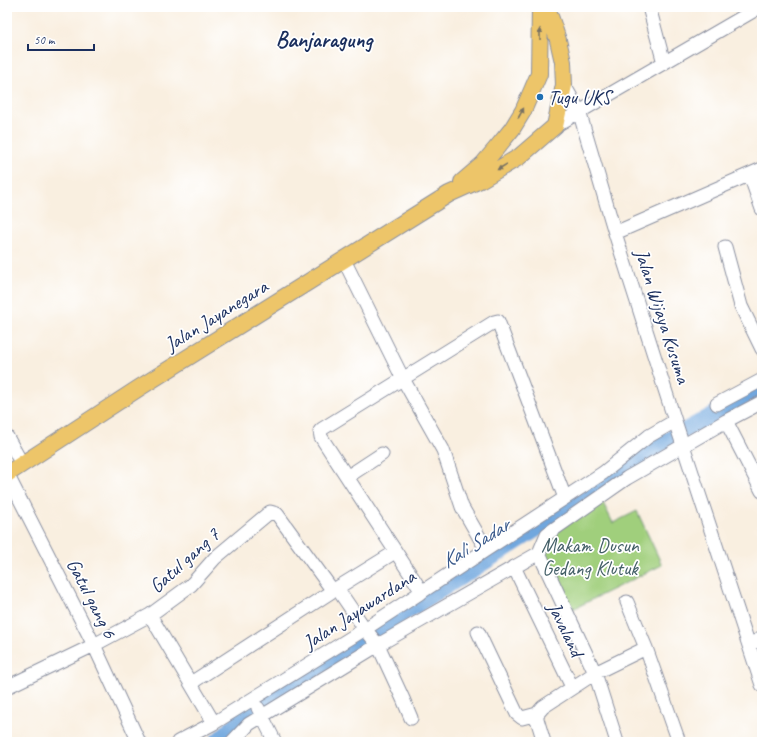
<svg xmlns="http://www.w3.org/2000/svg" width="769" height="749" font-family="Caveat,sans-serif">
	<rect width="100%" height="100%" fill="#fff"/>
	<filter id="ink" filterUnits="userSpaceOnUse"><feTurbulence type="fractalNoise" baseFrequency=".025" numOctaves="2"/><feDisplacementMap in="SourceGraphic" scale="8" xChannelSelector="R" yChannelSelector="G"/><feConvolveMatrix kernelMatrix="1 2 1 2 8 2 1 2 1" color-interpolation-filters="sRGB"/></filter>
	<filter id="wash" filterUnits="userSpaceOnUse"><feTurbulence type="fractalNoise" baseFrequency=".012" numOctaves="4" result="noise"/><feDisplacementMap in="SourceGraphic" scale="16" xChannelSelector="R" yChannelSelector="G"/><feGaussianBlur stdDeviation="0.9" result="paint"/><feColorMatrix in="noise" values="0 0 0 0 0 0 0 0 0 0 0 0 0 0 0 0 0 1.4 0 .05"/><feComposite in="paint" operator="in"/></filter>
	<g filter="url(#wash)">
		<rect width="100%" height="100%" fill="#f9efe0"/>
		<path fill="#a0cf7c" stroke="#5e7f6d" d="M602 501 613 523 637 511 662 565 569 611 542 554 550 536Z"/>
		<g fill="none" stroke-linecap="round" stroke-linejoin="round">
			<path stroke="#71a7de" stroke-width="16" d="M216 742 247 713 586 498 665 441 762 388"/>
		</g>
	</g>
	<g filter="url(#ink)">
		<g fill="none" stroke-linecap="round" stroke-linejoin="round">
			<g stroke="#8a8f9f" stroke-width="15">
				<path id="minor" d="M649 7 664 63
					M564 85 579 111 615 233 675 421 762 685
					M555 126 760 7
					M750 175 762 209
					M615 233 762 169
					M725 247 741 306 762 349
					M344 260 403 379 443 450 462 507 486 549
					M717 404 762 380
					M726 421 762 491
					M7 437 22 464
					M7 474 94 645 139 742
					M347 477 382 454
					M539 553 595 673 617 742
					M514 567 572 687
					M337 588 365 629 378 645 539 553 547 534 627 478 726 421 762 402
					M422 592 321 437 320 431 322 429 494 322 498 321 565 498
					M627 602 646 648
					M150 615 214 723
					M478 632 517 714 522 718 537 714
					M749 645 762 638
					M191 683 337 588 395 552
					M7 687 94 645 150 615 191 585 215 558 270 512 277 514 333 591
					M258 708 275 742
					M537 714 543 707 595 673 646 648 679 742
					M537 714V719L544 742
					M178 742 214 723 365 629 603 473 649 436 675 421
					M232 742 249 724 378 645 403 699 411 718"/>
			</g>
			<g stroke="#8a8f9f" stroke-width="18">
				<path id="major" d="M462 182 483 164 499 145 512 129 523 111 539 74 540 7
					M7 474 139 388 449 194 480 180 519 157 555 126 564 85 563 62 558 40 547 7"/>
			</g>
			<use href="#minor" stroke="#fff" stroke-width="13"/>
			<use href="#major" stroke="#edc569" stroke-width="16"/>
		</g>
		<defs><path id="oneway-solid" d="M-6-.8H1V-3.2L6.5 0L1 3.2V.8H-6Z"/></defs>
		<g fill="#797263">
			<use href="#oneway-solid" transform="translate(540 34) rotate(-90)"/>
			<use href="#oneway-solid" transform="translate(521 113) rotate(-61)"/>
			<use href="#oneway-solid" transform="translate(502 167) rotate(149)"/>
		</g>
	</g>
	<circle fill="#1f6fb2" stroke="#fff" stroke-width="1.5" cx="540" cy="97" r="4"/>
	<g text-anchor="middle" stroke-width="3.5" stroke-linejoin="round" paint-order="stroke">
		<g font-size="20" fill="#1b2f5e" stroke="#fff" text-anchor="start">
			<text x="548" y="104">Tugu UKS</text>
		</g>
		<g font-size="20" fill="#1b2f5e" stroke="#fff">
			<text transform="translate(216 315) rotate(-32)" y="7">Jalan Jayanegara</text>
			<text transform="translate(663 316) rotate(72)" y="7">Jalan Wijaya Kusuma</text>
			<text transform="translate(184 560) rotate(-42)" y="7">Gatul gang 7</text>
			<text transform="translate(92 598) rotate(63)" y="7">Gatul gang 6</text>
			<text transform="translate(359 609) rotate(-33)" y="7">Jalan Jayawardana</text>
			<text transform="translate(566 629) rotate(64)" y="7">Javaland</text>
		</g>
		<g font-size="20" fill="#435f67" stroke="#fff">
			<text x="590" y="552">Makam Dusun<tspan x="590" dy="23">Gedang Klutuk</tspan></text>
		</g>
		<g font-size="21" font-style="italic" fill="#39598b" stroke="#fff">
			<text transform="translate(475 543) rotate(-32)" y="7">Kali Sadar</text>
		</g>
		<g font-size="22" font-weight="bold" fill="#1b2f5e" stroke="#fff">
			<text x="324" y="47">Banjaragung</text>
		</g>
	</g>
	<rect width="769" height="749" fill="none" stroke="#fff" stroke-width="24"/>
	<path d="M28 44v6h66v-6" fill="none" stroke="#1b2f5e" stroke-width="2"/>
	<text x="34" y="44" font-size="12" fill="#1b2f5e" stroke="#ffffff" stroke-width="3" paint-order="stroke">50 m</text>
</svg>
